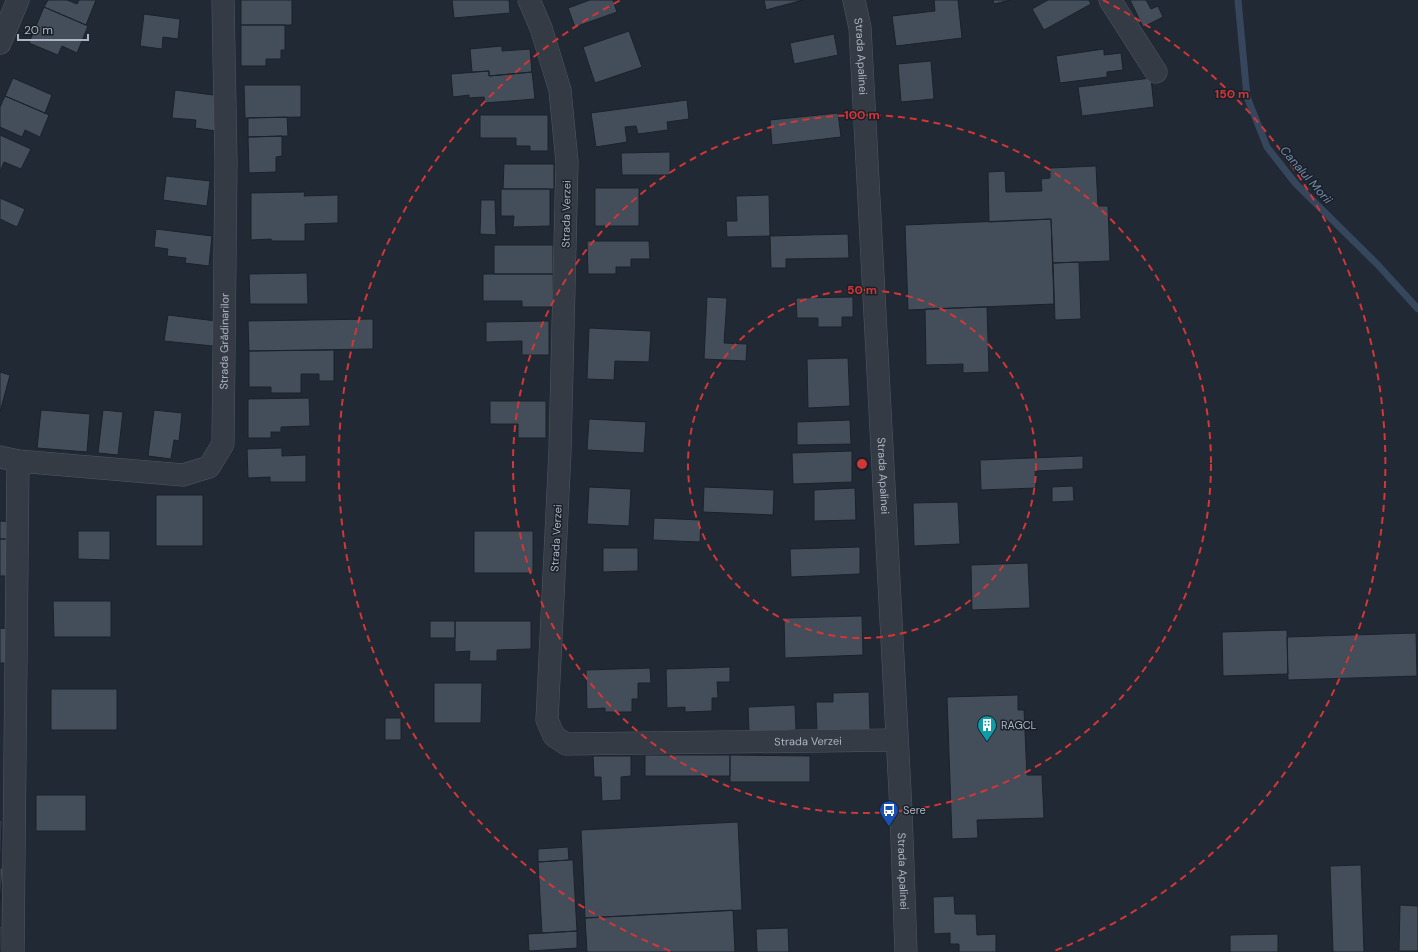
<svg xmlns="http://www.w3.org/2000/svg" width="1418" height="952" font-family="'DM Sans',sans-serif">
	<rect width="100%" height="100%" fill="#202934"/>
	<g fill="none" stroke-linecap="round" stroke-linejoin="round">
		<path stroke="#36465c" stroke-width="7" d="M1238 0 1247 97 1267 147 1296 184 1377 264 1418 309"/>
	</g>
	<path fill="#444e5b" stroke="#1b222b" d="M48 0H67L77 4 79 0H96L86 25 44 7Z
		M241 0H292V25H241Z
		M452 0H509L510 13 454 18Z
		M590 0H613L617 12 575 27 568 8Z
		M764 0H803L766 10Z
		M934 0H958L962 38 896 46 892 16 935 11Z
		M993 0H1011L994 4Z
		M1048 0H1089L1091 4 1044 30 1032 9Z
		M1130 0H1146L1151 9 1158 6 1163 17 1143 27Z
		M44 7 88 26 77 53 62 46 58 55 29 43Z
		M144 14 180 19 178 39 163 37 162 49 140 46Z
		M241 25H285V50H281V59H266V66H241Z
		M629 31 642 67 595 83 583 47Z
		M834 34 838 55 794 64 790 43Z
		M502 46V51L530 49 532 72 489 76V71L472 72 470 49Z
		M1104 49V55L1121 53 1123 70 1107 72V77L1060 83 1056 56Z
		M931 61 934 99 901 102 898 64Z
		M489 71V76L532 72 535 99 485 103 484 97 469 98V95L453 97 451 74Z
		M13 78 52 95 45 113 5 96Z
		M1151 78 1154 107 1082 116 1078 87Z
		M244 85H301V117L245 118Z
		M175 90 221 96 216 131 195 128 196 120 172 118Z
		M5 96 49 115 40 137 25 130 22 137 0 127V107Z
		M687 100 689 119 667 122 668 130 638 134 636 126 625 127 627 142 596 147 591 113Z
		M838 113 841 137 772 145 770 120Z
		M480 115H548V151H530V146H516V138H480Z
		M287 117 288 136 248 137V118Z
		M0 135 31 149 21 169 4 162 0 172Z
		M282 136V156L276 157V172L249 173 248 137Z
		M670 152V175H622L621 153Z
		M504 164H554V189H503Z
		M1096 166 1098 206H1108L1110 261 1053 263 1051 219 989 222 988 172 1005 171 1006 192 1042 191 1041 179 1050 178V168Z
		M166 176 210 181 207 206 163 200Z
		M595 188H639V226H595Z
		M501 189H550V226L513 227 514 216H501Z
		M305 192 304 196 338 195V223L305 224V241H272L271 239 251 240V193Z
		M769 195 770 236 727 237 726 221H737L736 196Z
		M0 198 25 209 17 227 0 219Z
		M481 200H495L496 235 480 234Z
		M1051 219 1054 304 908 310 905 225Z
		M156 229 212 236 209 266 185 263 186 258 167 256 168 249 154 247Z
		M848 234 849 258 786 259V268H771L770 236Z
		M587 241H649L650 259H631V267H616V274H588Z
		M494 245H553V274H494Z
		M1079 262 1081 319 1055 320 1053 263Z
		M307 273 308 304H250L249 274Z
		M483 274H553V307H522V301H483Z
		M707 297 727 298 724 343 747 344 746 361 704 359Z
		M853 297V317H842V327H818V318H797L796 298Z
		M987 307 989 372 963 373V364L926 365 925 309Z
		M168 315 216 321 213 346 164 341Z
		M373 319V349L249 351 248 321Z
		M549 321V355H522V341L486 342V322Z
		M589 328 651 331 649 362 615 361 614 380 587 379Z
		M334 350V381H319V374H301V393H271V387H249V351Z
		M848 358 850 406 808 408 807 359Z
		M0 372 10 375 0 412Z
		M309 398 310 426 281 427V432H271V438H248V399Z
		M490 401H546V438H518V424H490Z
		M41 410 90 414 87 452 37 448Z
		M103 410 123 412 118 455 98 453Z
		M154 410 182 413 179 441 174 440 171 459 148 456Z
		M589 419 646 422 644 453 587 450Z
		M850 420 851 444 797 445V422Z
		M282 448V456L306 455V482H270V477L248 478 247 449Z
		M852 451V482L793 484 792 453Z
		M1083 456V469L1035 471 1036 488 981 490 980 460Z
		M1073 486 1074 501 1052 502V487Z
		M589 487 631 489 629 526 587 524Z
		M704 487 774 490 773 515 703 512Z
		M855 488 856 520 814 521V490Z
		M156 495H203V546H156Z
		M958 502 960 544 914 546 913 503Z
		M654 518 701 520 700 542 653 540Z
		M0 521 12 522V539H0Z
		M78 531H110V560L78 559Z
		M474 531H533V573H474Z
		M0 539H12V576H0Z
		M860 547V574L791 577 790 549Z
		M603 548H638V571L603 572Z
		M1028 563 1030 608 972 610 971 565Z
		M53 601H111V637H54Z
		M862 616 863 655 785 658 784 618Z
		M430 621H455V638H430Z
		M455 621H531V649L497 650V661H469L470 651 455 652Z
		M0 628 10 629 6 663H0Z
		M1287 630 1288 674 1223 676 1222 632Z
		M1416 633 1417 676 1288 680 1287 637Z
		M730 667V682H717L718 698H712V711L685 712V707L667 708 666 669Z
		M650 668 651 683H638V699H632V712H605V708L587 709 586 670Z
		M434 683H482L481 723H434Z
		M51 689H117V730H51Z
		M869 692 870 730 817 731 816 702H833V693Z
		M1018 695V710H1024L1027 775H1042L1044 818 977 820 978 838 952 839 947 697Z
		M795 705 796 730 749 732 748 707Z
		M385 718H401V740H385Z
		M645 755H730V776H645Z
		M730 755 810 756V782H730Z
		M593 756H631V776L621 777V800L602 801 601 777H594Z
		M36 795H86V831H36Z
		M0 820H2L1 854H0Z
		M738 822 742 910 585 918 581 830Z
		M568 847 569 860 538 862V849Z
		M569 860H573L577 931 542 933 538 862Z
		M1361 865 1364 952H1333L1330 866Z
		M0 868H3L0 902Z
		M954 896 955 914H976L977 935 996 934V952H959V944H950V933L934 934 933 897Z
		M1400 905 1418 906V951H1399Z
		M733 910 735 952H587L585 918Z
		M0 926H2L1 952H0Z
		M788 928 789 952H757L756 929Z
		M577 931V948L529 951 528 934Z
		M1278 934V952H1230V935Z"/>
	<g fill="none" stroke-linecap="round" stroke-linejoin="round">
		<g stroke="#515863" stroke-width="23">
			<g id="minor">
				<path id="s1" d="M529 0 541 28 560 90 567 162 560 451 547 720 554 736 566 744 896 740"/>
				<path d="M1110 0 1156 72"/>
				<path d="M0 43 18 0"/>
				<path id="s2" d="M0 457 18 461 183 475 209 467 223 444 226 162 223 0"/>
				<path d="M13 952 18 461"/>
			</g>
		</g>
		<g stroke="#515863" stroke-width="23">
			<g id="tertiary">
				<path id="s3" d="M854 0 860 28 901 811 906 952"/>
			</g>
		</g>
		<use href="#minor" stroke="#343b45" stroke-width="22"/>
		<use href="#tertiary" stroke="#343b45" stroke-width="22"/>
	</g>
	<g fill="none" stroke="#d23637" stroke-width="2" stroke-dasharray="7 5">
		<circle cx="862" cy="464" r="174"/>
		<circle cx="862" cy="464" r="349"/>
		<path d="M670 951A523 523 0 0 1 621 0M1103 0A523 523 0 0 1 1054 951"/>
	</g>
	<defs>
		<g id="building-pin" transform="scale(1)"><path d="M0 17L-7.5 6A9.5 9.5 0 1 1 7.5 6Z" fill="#0f9aa8" stroke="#192029"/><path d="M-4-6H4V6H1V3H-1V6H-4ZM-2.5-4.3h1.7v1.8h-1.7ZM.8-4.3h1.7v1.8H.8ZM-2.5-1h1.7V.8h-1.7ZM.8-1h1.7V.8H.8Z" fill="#fff"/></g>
		<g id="bus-pin" transform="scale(1)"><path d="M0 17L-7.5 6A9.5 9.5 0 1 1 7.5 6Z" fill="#1a4fb4" stroke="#192029"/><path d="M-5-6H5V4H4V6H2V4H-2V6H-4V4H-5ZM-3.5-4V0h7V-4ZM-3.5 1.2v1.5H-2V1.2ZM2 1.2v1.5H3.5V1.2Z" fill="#fff"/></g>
	</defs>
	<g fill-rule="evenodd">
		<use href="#building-pin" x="987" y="725"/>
		<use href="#bus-pin" x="889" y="810"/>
	</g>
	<g text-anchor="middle" stroke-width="3" stroke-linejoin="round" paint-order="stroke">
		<g font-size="11" fill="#adb5c2" stroke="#192029">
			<text dy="4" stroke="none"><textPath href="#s3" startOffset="57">Strada Apalinei</textPath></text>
			<text transform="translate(566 214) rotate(-89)" y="4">Strada Verzei</text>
			<text dy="4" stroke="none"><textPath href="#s2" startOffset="341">Strada Grădinarilor</textPath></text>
			<text dy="4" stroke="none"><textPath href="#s3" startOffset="477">Strada Apalinei</textPath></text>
			<text transform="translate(556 538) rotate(-87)" y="4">Strada Verzei</text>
			<text dy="4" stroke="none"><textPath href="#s1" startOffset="1000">Strada Verzei</textPath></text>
			<text dy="4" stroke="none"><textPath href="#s3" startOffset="873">Strada Apalinei</textPath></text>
		</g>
		<g font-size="11" fill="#adb5c2" stroke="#192029" text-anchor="start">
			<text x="1001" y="729">RAGCL</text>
			<text x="903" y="814">Sere</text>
		</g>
		<g font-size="12" font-style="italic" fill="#778ca9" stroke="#192029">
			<text transform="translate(1306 175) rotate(49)" y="4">Canalul Morii</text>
		</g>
	</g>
	<circle cx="862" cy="464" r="6" fill="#d23637" stroke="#192029" stroke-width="2"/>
	<g font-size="12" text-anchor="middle" font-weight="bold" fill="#d23637" stroke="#192029" stroke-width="3" stroke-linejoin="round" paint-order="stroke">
		<text x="1232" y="98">150 m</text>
		<text x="862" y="119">100 m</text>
		<text x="862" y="294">50 m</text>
	</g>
	<path d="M18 34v6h70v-6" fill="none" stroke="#adb5c2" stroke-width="2"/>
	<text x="24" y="34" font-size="12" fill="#adb5c2" stroke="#192029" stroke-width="3" paint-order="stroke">20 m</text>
</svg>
